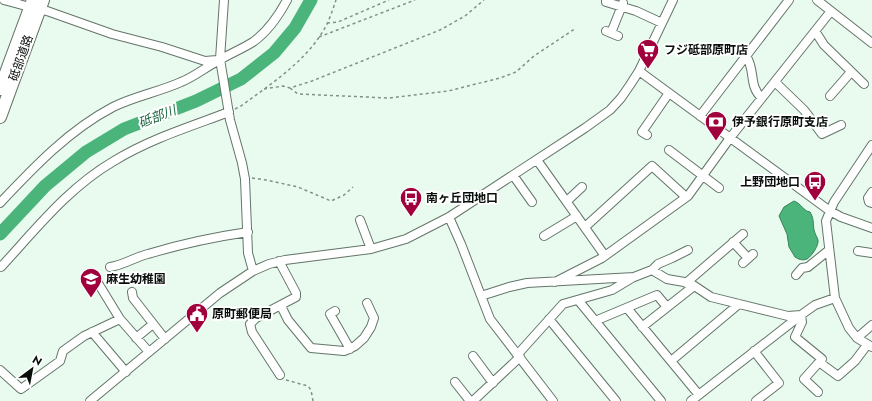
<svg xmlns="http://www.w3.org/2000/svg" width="872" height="401" font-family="Jost,'Noto Sans JP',sans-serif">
	<rect width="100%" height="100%" fill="#e9fbef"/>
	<path fill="#4bb47b" stroke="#378259" d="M794 201C802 204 803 211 810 212 814 218 813 224 814 230 815 234 817 237 818 240 819 245 812 256 807 259 802 261 798 259 795 257L789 247 787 234 779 216 784 207Z"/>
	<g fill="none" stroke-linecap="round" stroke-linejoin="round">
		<path stroke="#4bb47b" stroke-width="13" d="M0 234 45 186 86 152 124 129 196 101 241 79 274 53 295 28 311 0"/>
		<g stroke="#647469" stroke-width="10">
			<path id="minor" d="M4 0C18 3 32 9 47 11L112 34 162 47 205 61 217 60
				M224 0 220 59 230 120 242 163 245 179 248 253 253 271
				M606 0V2L636 11 662 23
				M817 0 872 43
				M606 31 618 36
				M815 31 824 45 864 84
				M611 33 623 3
				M746 56C756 70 748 86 762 98
				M639 71 830 211 841 217 872 228
				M775 82 804 110 822 134 841 125
				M830 96 851 72
				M700 116 789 0
				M647 135 642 132 669 93
				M872 145 834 202 826 221 835 298 849 328 857 338 872 347
				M669 150 719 188
				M537 160 605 256
				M513 175 532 202
				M872 192 868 198 869 202 872 203
				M567 201 582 187
				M0 203C34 167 69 130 113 107 135 96 159 92 181 82 194 77 206 67 218 61 229 54 242 49 253 42 267 32 279 15 287 0
				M449 217 461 244 490 319 553 401
				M360 220 371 249
				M585 227 652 166 686 197
				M544 236 577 216
				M733 242 748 258
				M858 251 872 253
				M279 261 296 293V297L256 318 250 324 252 332 280 375
				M743 263 753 254
				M0 266 1 267C36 229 69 187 114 161 150 139 189 127 229 112
				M110 267C124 265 135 257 148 254 181 244 214 237 248 232
				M652 270 658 264 672 258 688 250
				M796 275 802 268 808 267 829 250
				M555 282 602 258 688 196 730 138 831 11
				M98 283 120 319
				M686 283 743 234
				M132 292 133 298 165 339
				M481 296 509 287 527 283 634 277 652 270 667 279 690 283 711 297 788 316 801 315
				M578 300 661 401
				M281 306 288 320 311 348 344 351 349 349 355 346 364 338 371 327 374 318 367 303
				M627 308 699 395
				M335 311 330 314 350 349
				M801 315 802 322 795 337 822 359 804 379 818 392
				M549 319 616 401
				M595 321 657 295 667 307
				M642 327 694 286
				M92 332 126 372
				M136 338 153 324
				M857 338 872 325
				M754 351 779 383 756 401
				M518 354 563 304 612 290 632 278
				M473 356 493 383
				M671 361 739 304
				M819 362 838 376 855 361 867 345
				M0 370 21 389 60 361 63 351 84 336 120 319 149 352
				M455 382 470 401
				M90 401 220 293 253 271 269 264 285 260 371 249 406 239 449 217 585 128 610 110 621 98 630 85 639 71 673 0
				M473 401 520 357
				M691 401 801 315 815 305 835 298"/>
		</g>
		<g stroke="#647469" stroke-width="14">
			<path id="highway" d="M0 89 33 0
				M0 117 43 0"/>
		</g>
		<path stroke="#838f87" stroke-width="1.5" stroke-dasharray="3 3" stroke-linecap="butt" d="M327 23 338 22 389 0
			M319 37 415 0
			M290 88 298 94 389 98 448 91 500 78 516 72 534 56 576 28
			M264 89 283 86 290 88 312 81 440 30 465 16 484 0
			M235 109 241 106C272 83 307 61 326 26 330 18 333 9 336 0
			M252 178 266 180 298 187 331 201 344 195 353 187
			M286 380 308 386 311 390 313 401"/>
		<use href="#minor" stroke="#fff" stroke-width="8"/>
		<use href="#highway" stroke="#fff" stroke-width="12"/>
	</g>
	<defs>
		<g id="supermarket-pin" transform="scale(1.15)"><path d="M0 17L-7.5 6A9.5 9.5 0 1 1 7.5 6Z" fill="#a0013c" stroke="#fff"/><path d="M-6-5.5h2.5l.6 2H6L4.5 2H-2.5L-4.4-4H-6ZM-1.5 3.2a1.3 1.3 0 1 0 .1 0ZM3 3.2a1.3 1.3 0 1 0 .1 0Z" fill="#fff"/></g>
		<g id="bank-pin" transform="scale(1.15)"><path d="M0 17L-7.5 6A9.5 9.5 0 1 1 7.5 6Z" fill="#a0013c" stroke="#fff"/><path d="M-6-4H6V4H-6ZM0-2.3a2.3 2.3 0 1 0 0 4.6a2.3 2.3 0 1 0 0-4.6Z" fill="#fff"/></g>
		<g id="bus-pin" transform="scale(1.15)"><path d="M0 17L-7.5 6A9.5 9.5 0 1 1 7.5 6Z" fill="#a0013c" stroke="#fff"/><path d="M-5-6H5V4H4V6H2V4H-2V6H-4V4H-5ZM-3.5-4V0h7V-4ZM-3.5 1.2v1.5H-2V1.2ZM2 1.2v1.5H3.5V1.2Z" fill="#fff"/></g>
		<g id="school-pin" transform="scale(1.15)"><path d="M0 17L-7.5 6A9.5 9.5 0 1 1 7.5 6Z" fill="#a0013c" stroke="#fff"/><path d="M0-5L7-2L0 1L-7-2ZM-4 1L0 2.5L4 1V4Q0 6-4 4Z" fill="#fff"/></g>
		<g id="civic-pin" transform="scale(1.15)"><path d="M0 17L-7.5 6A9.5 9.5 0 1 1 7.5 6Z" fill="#a0013c" stroke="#fff"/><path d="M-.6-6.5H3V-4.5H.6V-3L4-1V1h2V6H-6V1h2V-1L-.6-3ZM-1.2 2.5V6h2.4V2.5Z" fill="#fff"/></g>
	</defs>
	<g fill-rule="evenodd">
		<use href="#supermarket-pin" x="648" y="50"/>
		<use href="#bank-pin" x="716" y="122"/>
		<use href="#bus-pin" x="815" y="182"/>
		<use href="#bus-pin" x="411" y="198"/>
		<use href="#school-pin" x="91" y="279"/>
		<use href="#civic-pin" x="197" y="314"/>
	</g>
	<g text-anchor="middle" stroke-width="4" stroke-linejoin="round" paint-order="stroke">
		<g font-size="12" font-weight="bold" fill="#080e0a" stroke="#fff" text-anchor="start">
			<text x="664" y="54">フジ砥部原町店</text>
			<text x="732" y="126">伊予銀行原町支店</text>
			<text x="800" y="186" text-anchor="end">上野団地口</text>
			<text x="426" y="202">南ヶ丘団地口</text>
			<text x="106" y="283">麻生幼稚園</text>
			<text x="212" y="318">原町郵便局</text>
		</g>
		<g font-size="12" fill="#080e0a" stroke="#fff">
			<text transform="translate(21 58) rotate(-70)" y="4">砥部道路</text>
		</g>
		<g font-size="13" font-style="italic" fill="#1a6640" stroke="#fff">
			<text transform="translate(157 116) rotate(-21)" y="5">砥部川</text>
		</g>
	</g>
	<g transform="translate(32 369) rotate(32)" stroke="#ffffff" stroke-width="3" paint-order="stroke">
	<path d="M0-3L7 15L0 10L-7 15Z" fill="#080e0a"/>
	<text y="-6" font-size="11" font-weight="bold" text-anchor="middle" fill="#080e0a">N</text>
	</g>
</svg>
